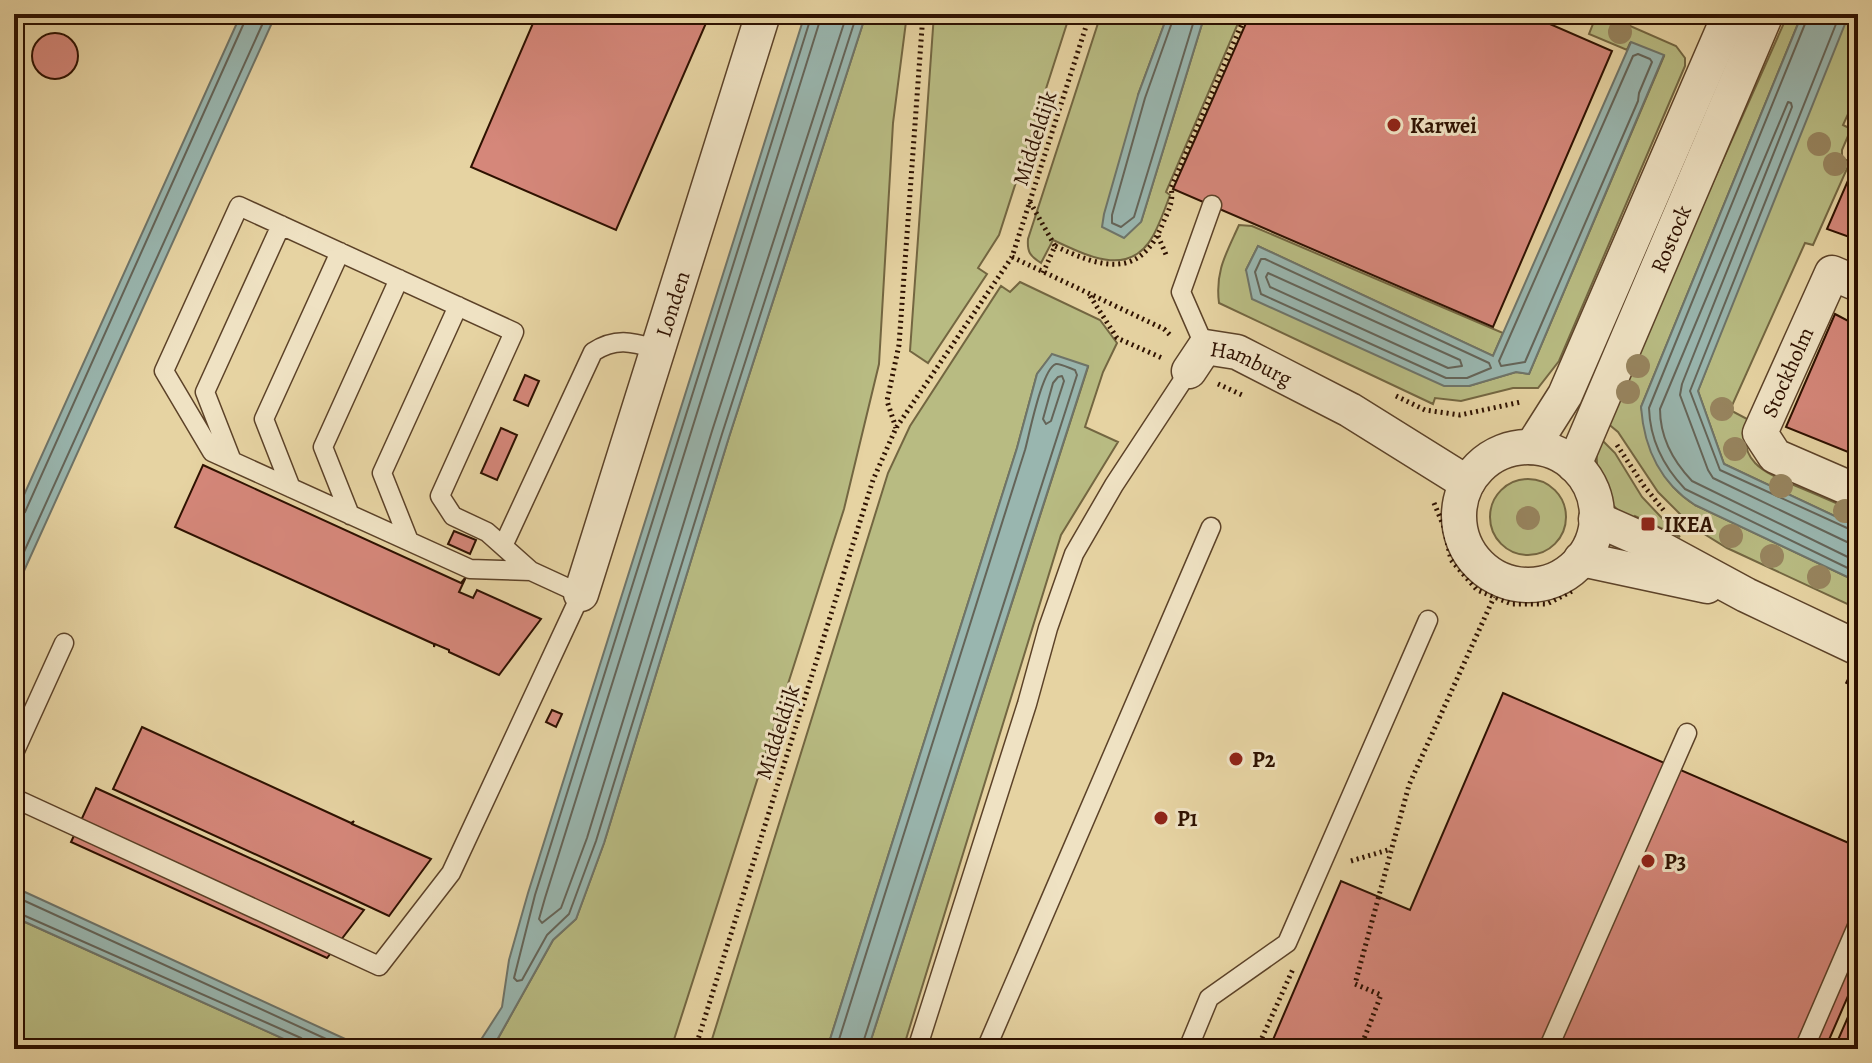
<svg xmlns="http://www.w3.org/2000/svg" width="1872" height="1063" font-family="Alegreya,serif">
	<rect width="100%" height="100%" fill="#e6d3a2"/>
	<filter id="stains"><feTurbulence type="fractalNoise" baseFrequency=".0025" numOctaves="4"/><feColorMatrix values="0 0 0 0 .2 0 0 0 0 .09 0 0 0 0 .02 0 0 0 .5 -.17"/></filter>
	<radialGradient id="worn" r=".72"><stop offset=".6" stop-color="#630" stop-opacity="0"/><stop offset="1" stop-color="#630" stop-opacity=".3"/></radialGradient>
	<path fill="#b8bb82" stroke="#736641" stroke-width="2" d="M866 14H907L893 123 879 364 844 509 671 1049H492L553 940 576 919 604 843 729 437Z
		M934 14H1070L999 235 978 268 987 274 928 363 910 351Z
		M1101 14H1168L1138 95 1141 222 1205 14H1242L1166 192 1170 195C1165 209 1160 223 1153 236 1129 279 1086 255 1053 240L1041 263C1030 256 1027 252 1028 239Z
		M1597 14H1603L1676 46 1685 58V66L1559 361 1538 388H1513L1461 401 1435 398 1433 404 1219 303C1215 271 1226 254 1239 225L1252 226 1503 333 1493 356 1258 246 1246 270 1469 386 1516 372 1529 374 1664 56 1630 43 1627 50 1589 34Z
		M1788 14H1802L1641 407C1651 449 1656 480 1695 505L1858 582V609L1727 548 1693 527 1658 492 1618 432 1606 422Z
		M1848 14H1858V102L1854 101 1843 125 1851 129 1842 150V158L1850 162 1813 245 1805 243 1730 410 1749 420C1734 463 1768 474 1801 488 1820 496 1839 504 1858 513V527L1724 464 1698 391 1791 151Z
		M1020 282 1100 320 1117 343 1103 372 1085 427 1118 442 1061 535 903 1049H868L1088 367 1052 355 1037 374 1017 448 827 1049H709L888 473 910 426 1001 286 1010 292Z
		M1599 437 1615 453 1642 497 1680 537 1635 516 1631 525 1614 506 1611 508C1599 484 1593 463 1599 437Z
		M1490 517a38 38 0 1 1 76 0a38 38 0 1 1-76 0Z
		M14 917 306 1049H29L14 1041Z"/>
	<path fill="#99b6af" stroke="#6e7469" stroke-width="2" d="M241 14H276L14 593V517Z
		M805 14H866L729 437 604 843 576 919 553 940 492 1049H475L502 1007 509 960 528 893Z
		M1168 14H1205L1141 222 1124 238 1102 227 1104 214 1138 95Z
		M1802 14H1849L1698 391 1724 464 1858 527V582L1695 505C1659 482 1644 448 1641 407Z
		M1631 42 1664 55 1529 374 1516 372 1469 386H1444L1252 299 1246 270 1258 246 1493 356Z
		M1052 354 1088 366 868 1049H827L1017 448 1037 374Z
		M14 887 367 1049H306L14 917Z"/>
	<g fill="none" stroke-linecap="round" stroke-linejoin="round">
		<path stroke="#646458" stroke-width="2" d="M812 14 535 895 514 978 517 981 522 980 547 935 569 914 596 841 722 434 857 14
			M822 14 545 898 539 919 542 923 561 908 587 838 712 431 847 14
			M1175 14 1145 98 1112 215V223L1121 227 1134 217 1196 14
			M1809 14 1649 408C1650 440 1663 466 1685 489L1858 573
			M1840 14 1690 391 1720 470 1858 533
			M1638 54 1650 59 1652 62 1639 93 1638 101 1525 362 1501 366 1499 361 1633 56Z
			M1261 259H1265L1489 363 1491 368 1467 378H1446L1261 294 1255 272Z
			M1268 273 1460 360 1462 366 1448 368 1270 287 1266 277Z
			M1062 376 1064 381 1051 421 1046 424 1043 419 1053 383 1058 377Z
			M14 518 21 516 25 512 248 14
			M1858 543 1847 542 1713 478 1708 470 1680 395 1682 384 1792 107 1791 103 1788 102 1660 409C1660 437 1673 461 1692 481L1858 562
			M14 574 267 14
			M14 896 348 1049
			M14 911 301 1038 305 1042 306 1049
			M836 1049 1025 450C1029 436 1042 368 1056 364 1060 363 1071 369 1075 370L1077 375 861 1049"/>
	</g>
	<path fill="#d5877a" stroke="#2e1100" stroke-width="2" d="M537 14H710L616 230 471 167Z
		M1250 14H1527L1612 51 1493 327 1173 189Z
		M32 56a23 23 0 1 1 46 0a23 23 0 1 1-46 0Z
		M1856 162 1858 163V233L1855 239 1827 229Z
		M1835 314 1858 326V456L1786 427Z
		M525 375 539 381 528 406 514 400Z
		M501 428 517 435 497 480 481 473Z
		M203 465 461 583 466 577 459 592 473 598 477 590 541 619 499 675 449 652V650L435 644 434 647V644L175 527Z
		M454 531 476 540 470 554 448 544Z
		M1503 693 1858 847V973L1825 1049H1269L1341 881 1410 910Z
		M552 710 562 714 556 727 546 722Z
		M142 727 351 823 354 821 352 824 431 859 389 916 342 894 113 789Z
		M96 788 364 910 327 958 71 842Z
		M1858 994V1049H1834Z"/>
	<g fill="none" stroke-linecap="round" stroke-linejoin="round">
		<g stroke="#5c4228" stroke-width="21">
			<path id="lane" d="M1205 347 1181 292 1212 205
				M232 461 205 392 281 225
				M291 488 264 419 340 252
				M350 515 323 447 399 279
				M409 541 382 473 458 306
				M503 546 593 352C616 337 632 342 657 349
				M14 753 64 643
				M14 798 379 966 451 873 581 594 531 571 487 532 453 516 440 496 514 332 239 206 164 371 212 452 470 569 531 571
				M917 1049 1027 704 1048 628 1074 554 1114 485 1189 371
				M986 1049 1211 527
				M1188 1049 1209 998 1287 943 1428 620
				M1548 1049 1687 733
				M1804 1049 1858 924"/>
		</g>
		<g stroke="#5c4228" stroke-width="37">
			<g id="street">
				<path d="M1858 284 1832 273 1760 433 1775 456 1858 492"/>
				<path id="s1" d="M1189 371 1205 347 1237 352 1350 410 1467 483"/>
				<path d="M1532 447 1565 395 1730 14"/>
				<circle cx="1528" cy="516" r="69"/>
				<path id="s2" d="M1574 465 1766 14"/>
				<path d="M1596 519 1650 543 1746 595 1858 648"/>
				<path d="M1581 559 1707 586"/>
				<path id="s3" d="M581 594 763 14"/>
			</g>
		</g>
		<path stroke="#2e1100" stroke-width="5" stroke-dasharray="2 4" stroke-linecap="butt" d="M1030 202 1055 246
			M1158 236 1167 257
			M1012 257 1164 329 1172 337
			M1043 273 1055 246C1100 267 1140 281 1163 223 1168 211 1174 202 1171 188L1246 14
			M1090 296 1117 338 1162 358
			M1218 384 1242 395
			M1396 396 1425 410 1460 415 1521 402
			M896 428 887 401 899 345 923 14
			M1617 445 1644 486 1665 512
			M1434 503 1444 527 1451 560 1477 590 1512 604H1547L1574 590
			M1846 681 1858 687
			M1351 861 1391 849
			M695 1049 873 480 896 428 1012 257 1090 14
			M1257 1049 1293 969
			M1360 1049 1381 995 1355 984 1409 785 1494 597"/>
		<use href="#lane" stroke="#efe2c3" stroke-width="18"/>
		<use href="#street" stroke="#efe2c3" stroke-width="34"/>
	</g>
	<g fill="#97845e">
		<circle cx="1620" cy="32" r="12"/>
		<circle cx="1819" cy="144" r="12"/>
		<circle cx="1835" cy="164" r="12"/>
		<circle cx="1638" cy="366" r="12"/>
		<circle cx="1628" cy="392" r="12"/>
		<circle cx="1722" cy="409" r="12"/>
		<circle cx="1735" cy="449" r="12"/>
		<circle cx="1781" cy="486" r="12"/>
		<circle cx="1845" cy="511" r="12"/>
		<circle cx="1528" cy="518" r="12"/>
		<circle cx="1731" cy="536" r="12"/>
		<circle cx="1772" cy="556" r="12"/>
		<circle cx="1819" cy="577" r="12"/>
	</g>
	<g fill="#8f2418" stroke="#efe2c3" stroke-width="3">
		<circle cx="1394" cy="125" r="8"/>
		<rect x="1640" y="516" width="16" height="16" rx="4"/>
		<circle cx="1236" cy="759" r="8"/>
		<circle cx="1161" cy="818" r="8"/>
		<circle cx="1648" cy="861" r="8"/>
	</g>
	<g text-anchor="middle" stroke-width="6" stroke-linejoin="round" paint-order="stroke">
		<g font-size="22" font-weight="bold" fill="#2e1100" stroke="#efe2c3" text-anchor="start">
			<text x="1410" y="133">Karwei</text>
			<text x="1664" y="532">IKEA</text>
			<text x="1252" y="767">P2</text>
			<text x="1177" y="826">P1</text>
			<text x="1664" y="869">P3</text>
		</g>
		<g font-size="22" fill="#2e1100" stroke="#efe2c3">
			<text transform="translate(1034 138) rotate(-72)" y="8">Middeldijk</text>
			<text dy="8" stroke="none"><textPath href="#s2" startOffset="246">Rostock</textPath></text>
			<text dy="8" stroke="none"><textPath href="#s3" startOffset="304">Londen</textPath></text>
			<text dy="8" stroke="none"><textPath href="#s1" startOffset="78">Hamburg</textPath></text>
			<text transform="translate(1787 372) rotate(-66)" y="8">Stockholm</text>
			<text transform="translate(777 732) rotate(-72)" y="8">Middeldijk</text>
		</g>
	</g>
	<rect width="1872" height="1063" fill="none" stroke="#e6d3a2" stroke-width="48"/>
	<rect x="16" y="16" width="1840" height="1031" fill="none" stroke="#2e1100" stroke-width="4"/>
	<rect x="24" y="24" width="1824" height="1015" fill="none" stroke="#2e1100" stroke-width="2"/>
	<rect width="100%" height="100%" filter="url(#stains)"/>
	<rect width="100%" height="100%" fill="url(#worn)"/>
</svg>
